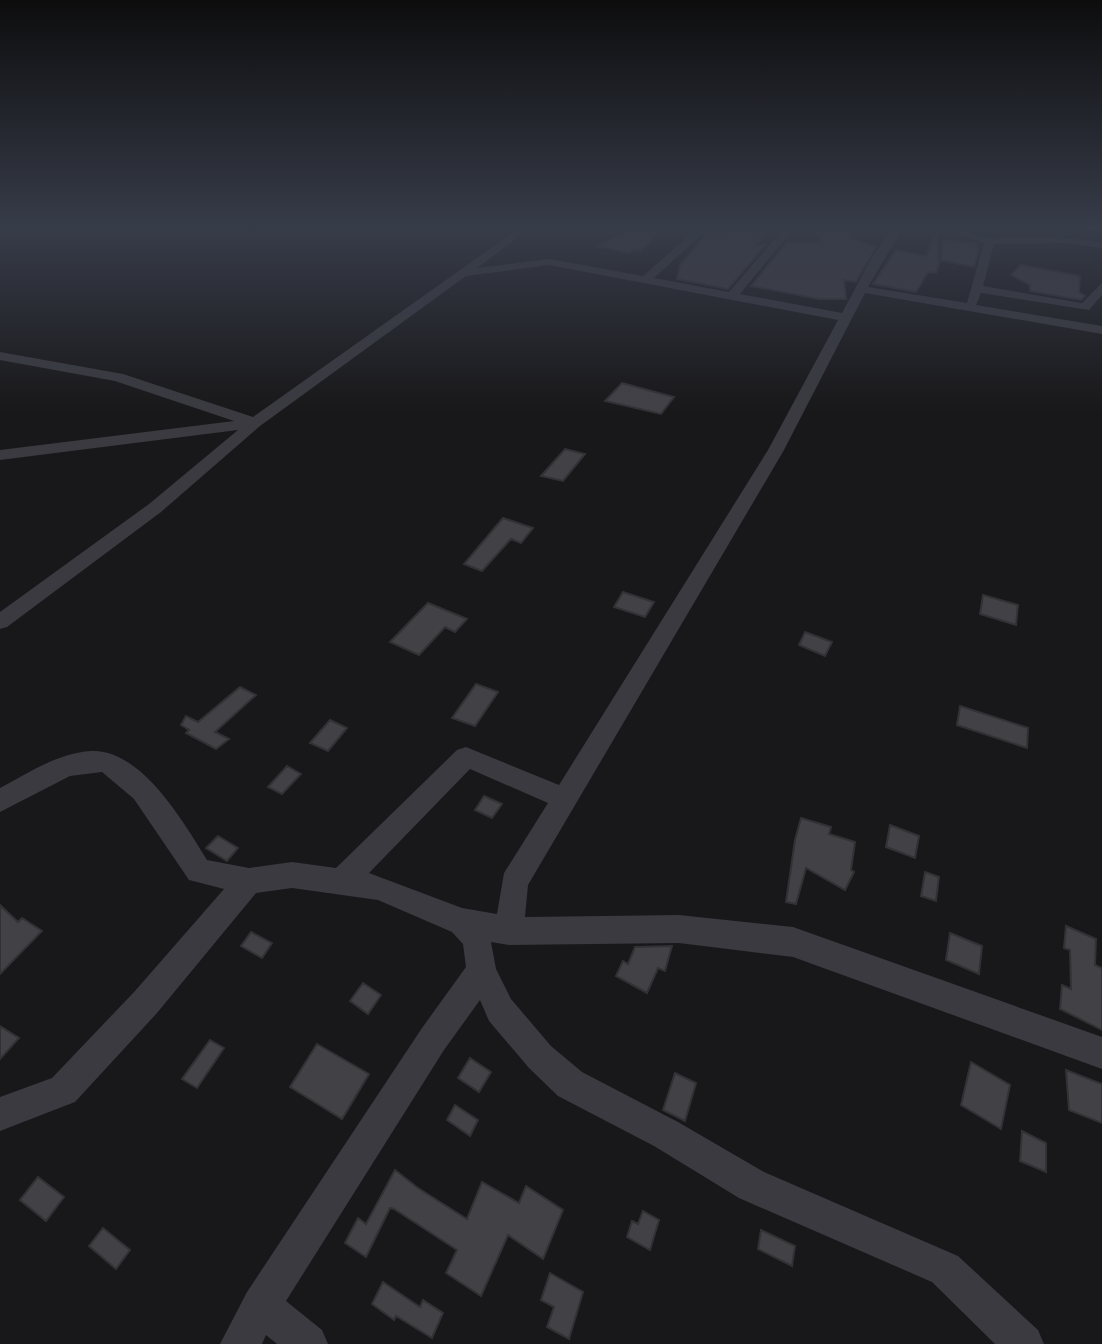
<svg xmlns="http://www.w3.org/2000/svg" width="1102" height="1344" font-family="Helvetica,sans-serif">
	<rect width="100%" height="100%" fill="#181719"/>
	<path fill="#424146" stroke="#323135" stroke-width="2" d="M634 226H664L641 251 634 250 629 253 598 246Z
		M729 227 766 233 757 245 766 244 728 289 677 279 680 265 709 231 723 232Z
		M812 229H847L853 239 876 247 856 282 844 280 846 299H819L751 286 787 242H821Z
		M937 230 939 266 936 273 928 272 916 292 873 284 896 250 926 256Z
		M943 240 978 244 976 248H979L974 267 941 260Z
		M1021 265 1080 276 1079 292 1085 296 1081 300 1030 291V285L1011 275Z
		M622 383 674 397 661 414 605 401Z
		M565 449 585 454 563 481 541 476Z
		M503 518 533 528 521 543 511 539 482 571 464 564Z
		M623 592 654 602 645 617 614 607Z
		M983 595 1018 605 1016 625 980 614Z
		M428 603 467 619 455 632 445 627 419 655 390 642Z
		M805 632 832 642 825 656 799 645Z
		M476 684 498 692 475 726 452 718Z
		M240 687 256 695 215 732 229 739 216 749 186 733 189 730 181 725 186 716 198 722Z
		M960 706 1028 728 1027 748 957 725Z
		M330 720 347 728 328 751 310 743Z
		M287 766 301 774 282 794 268 787Z
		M484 796 502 804 492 818 475 810Z
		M801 818 831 827 829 834 855 842 851 870 854 872 845 890 806 868 796 904 786 902 795 840Z
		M890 825 919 836 915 858 886 847Z
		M218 836 238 848 227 861 206 848Z
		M925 872 939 877 936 901 921 896Z
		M0 905 18 922 22 918 42 931 0 974Z
		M1066 926 1096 939 1095 965 1102 968V1030L1060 1009 1062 985 1071 989 1070 950 1064 948Z
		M251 932 272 943 262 958 241 946Z
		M950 933 982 946 979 974 946 960Z
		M672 946 665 971 658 968 647 993 616 976 623 961 628 964 635 947Z
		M363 983 381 995 368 1014 350 1001Z
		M0 1026 19 1038 0 1059Z
		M210 1040 224 1048 197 1088 182 1079Z
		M317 1044 369 1074 342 1119 290 1087Z
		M470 1058 491 1072 479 1092 458 1078Z
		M971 1062 1010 1085 1001 1129 961 1105Z
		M1066 1070 1102 1084V1123L1069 1110Z
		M675 1073 696 1083 685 1121 663 1110Z
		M455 1105 478 1120 470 1136 447 1120Z
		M1022 1131 1046 1143V1172L1020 1161Z
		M395 1170 418 1188 467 1219 482 1182 519 1203 526 1186 563 1210 543 1259 508 1235 481 1296 446 1273 457 1250 394 1209 390 1208 366 1257 345 1243 358 1218 366 1224Z
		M38 1177 64 1197 46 1221 20 1200Z
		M643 1211 659 1220 650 1250 627 1237 632 1221 638 1224Z
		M103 1228 130 1250 116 1269 89 1246Z
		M761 1230 795 1246 792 1266 758 1249Z
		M550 1273 583 1292 569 1339 547 1327 554 1307 541 1300Z
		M383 1282 420 1307 423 1300 443 1313 432 1338 396 1316 394 1320 372 1304Z"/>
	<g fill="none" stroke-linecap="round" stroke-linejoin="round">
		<path fill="#3a3a40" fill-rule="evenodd" d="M522 226H533L477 268 549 259 643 276 700 226H711L654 278 729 292 786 226H796L740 294 842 313 871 259 894 226H904L868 287 967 303 984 243 933 226H949L990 238 1059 237 1056 232 1080 226H1102V230L1092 229 1061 237 1102 242V248L1066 243 994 244 983 286 1082 303 1102 283V295L1089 310 981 293 976 305 1102 326V334L865 293 784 450 528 885 525 917 679 915 793 927 1102 1037V1069L793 957 679 943 509 945 491 942 496 969 511 999 551 1046 582 1072 678 1122 764 1172 958 1256 1038 1330 1044 1344H995L932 1282 739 1198 654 1146 558 1096 529 1068 489 1021 480 1000 444 1050 286 1301 322 1330 328 1344H277L266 1335 262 1344H220L247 1292 422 1028 466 967 463 944 452 932 378 900 292 888 256 893 157 1013 75 1102 0 1131V1097L52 1078 135 991 224 889 189 880 134 799 102 772 70 776 0 812V788C28 773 58 753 91 751 141 748 184 823 207 860L249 868 292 862 336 868 457 750 466 747 559 785 768 450 838 320 549 265 466 276 260 426 161 512 7 627 0 629V612L149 504 238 430 0 460V450L234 421 115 381 0 360V352L123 374 253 417ZM470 769 548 803 504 873 497 914 462 908 369 873Z"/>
	</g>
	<linearGradient id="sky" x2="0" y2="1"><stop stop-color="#0d0d0e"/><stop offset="0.55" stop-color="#373c49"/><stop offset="1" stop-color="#373c49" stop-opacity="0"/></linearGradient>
	<rect width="1102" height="414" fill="url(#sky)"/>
</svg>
